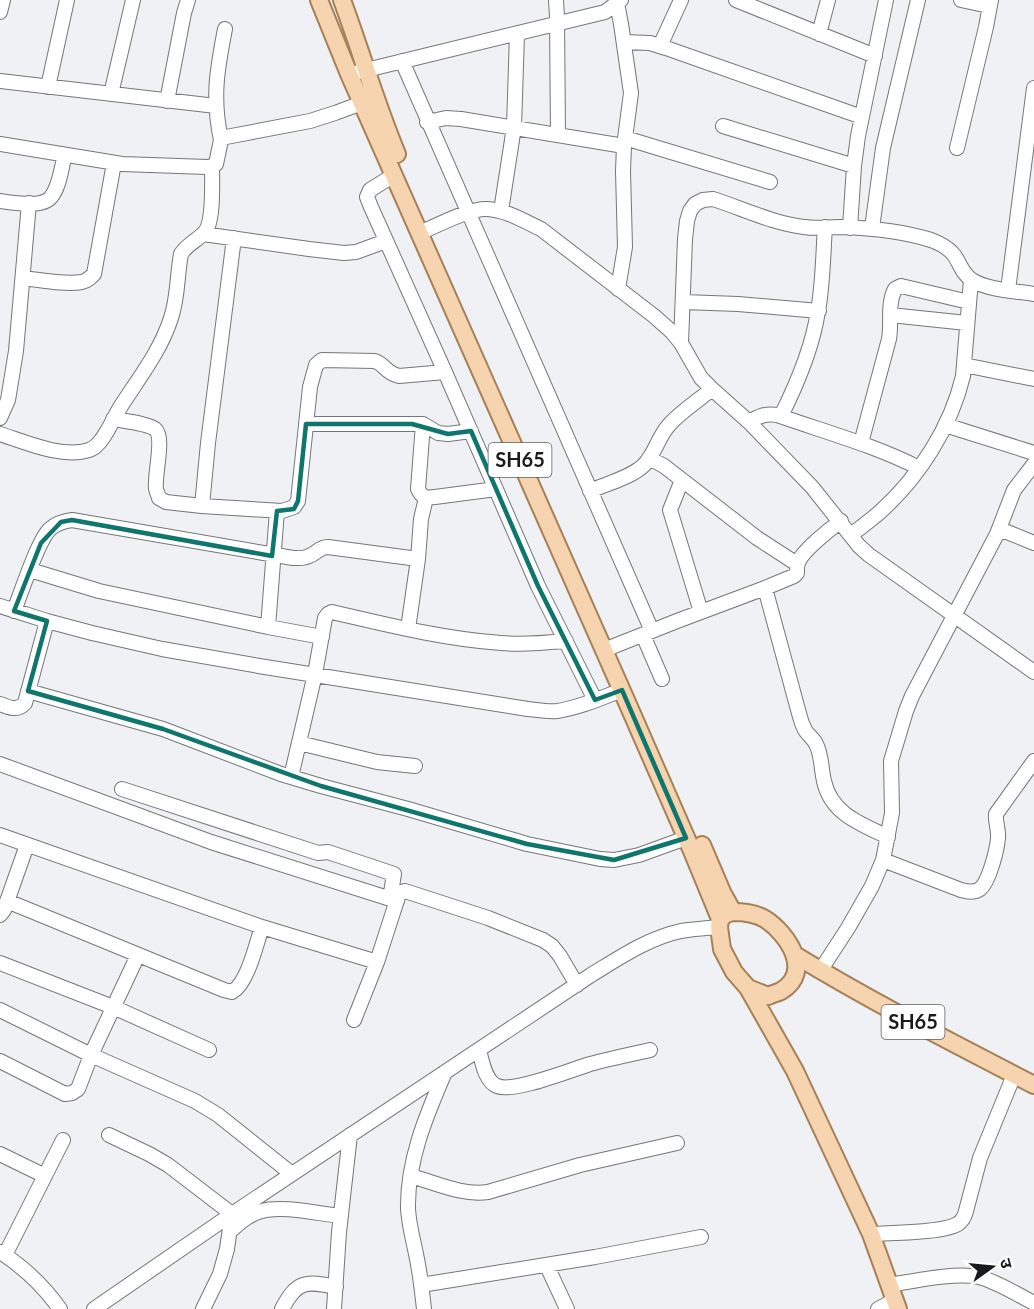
<svg xmlns="http://www.w3.org/2000/svg" width="1034" height="1309" font-family="Lato,'Noto Sans Devanagari',sans-serif">
	<rect width="100%" height="100%" fill="#eff1f4"/>
	<g fill="none" stroke-linecap="round" stroke-linejoin="round">
		<g stroke="#747679" stroke-width="16">
			<path id="minor" d="M556 0 557 17 558 135
				M736 0 875 56
				M961 0 989 6
				M617 3 621 24 631 93 624 146 623 171 625 247 618 289
				M0 12 3 0
				M819 34 828 0
				M624 42 650 43 666 48 862 117
				M660 46 681 0
				M402 61 652 631
				M358 72 605 12 621 0
				M0 81 216 106
				M48 87 67 0
				M111 94 133 0
				M167 101 184 13 188 0
				M427 122 446 118 461 119 624 146
				M723 126 854 166
				M625 138 770 182
				M221 140C212 98 217 70 225 29
				M0 144 122 164 207 167 212 166 216 164 221 140 226 137 310 121 335 113 362 103
				M957 148 986 27 991 0
				M394 175 370 190 367 197 371 207 445 372 538 586 595 700
				M0 201C13 203 43 208 51 197 60 186 61 168 65 155
				M501 211 514 127 517 34
				M850 228 854 166 858 136 886 0
				M872 228 883 148 918 0
				M419 233C437 226 469 208 487 209 506 210 524 221 541 229L654 316 672 332 681 343 701 378 712 389 749 422 812 487 859 546 869 555 1034 672
				M203 234 309 249 344 253 356 252 386 241
				M23 278C41 280 65 285 82 282 87 281 90 278 94 274L114 163
				M1008 290 1034 88
				M683 302 738 304 819 311
				M890 315 967 323
				M681 343 685 239 687 221 690 211 695 204 703 200 713 199C744 209 772 223 804 227 816 229 829 227 841 227 871 228 902 231 931 240 939 243 948 247 954 255 960 263 962 274 972 280 987 290 1016 291 1034 294
				M964 365 1034 379
				M781 416C796 386 813 345 818 311 823 284 823 255 825 227
				M0 418 8 400 16 351 29 203
				M113 419C123 421 147 423 155 429 165 437 154 475 156 489 156 490 159 497 159 498L166 502 202 506 282 511 294 507 298 501 310 387 316 365 322 360 375 361C386 365 385 373 399 376L445 372
				M749 422C759 416 766 413 777 415 825 432 874 445 919 468
				M306 424H423L438 433 448 434 471 431
				M423 424 418 489C422 498 426 498 435 497L496 489
				M945 425 1034 453
				M0 434C25 442 63 459 89 450 103 446 113 418 121 406 139 378 161 350 171 318 178 298 177 275 181 254 188 243 197 241 205 232 214 221 212 181 212 166
				M861 443 889 339C892 323 887 304 895 289L901 286 969 302
				M649 458 664 466 757 538 797 564
				M682 480 670 510 701 612
				M590 491C606 484 632 477 644 465 655 454 658 437 669 425 679 413 699 400 712 389
				M202 506 208 443 234 238
				M997 534 1014 490 1034 464
				M851 535C861 527 871 520 880 512 919 477 951 427 963 376L971 280
				M30 570 99 591 268 627 322 637
				M765 588 800 717C801 721 803 726 805 730 808 735 814 739 816 744 822 755 821 769 824 781 831 814 861 824 888 837
				M0 606 47 621 92 633 162 649 259 666 528 709C538 710 547 712 557 711 579 708 601 698 622 690
				M14 611C21 593 38 540 50 529 57 523 64 521 72 520L293 558C298 558 304 559 309 556 317 553 319 547 328 547L418 559
				M268 627 277 511
				M408 629 418 559 421 519 426 498
				M643 635 662 679
				M604 650 677 621 765 588 794 576 797 573C797 571 797 565 798 563 802 551 830 529 841 521
				M28 691 163 729 281 774 321 786 408 809 527 844 600 859 614 860 639 855 686 838
				M0 704C9 707 17 712 25 703L47 621
				M299 743 377 762 415 766
				M0 764 211 842 397 901
				M291 777 315 674 325 618 328 614 332 612C388 625 444 639 501 643 523 645 544 643 566 641
				M122 789 318 853 328 852 394 874 390 899
				M0 835 262 927 377 962
				M883 860 961 890C968 892 974 893 980 889 989 882 997 850 998 838 999 830 995 822 996 814L1034 761
				M7 901 224 990 232 992C248 983 256 944 262 927
				M0 915 4 910 27 845
				M0 963 113 1007 209 1050
				M820 971 848 928 872 886 883 860 892 813 891 761 906 711 912 696 997 534 1002 532H1007L1034 543
				M0 1010 91 1055 195 1101 218 1115 292 1174
				M354 1020 377 962 398 897 401 892 405 891 488 918 543 940 552 946 560 956 577 985
				M479 1050C482 1061 485 1081 497 1086 513 1093 568 1071 587 1065 607 1059 629 1055 650 1050
				M0 1061 65 1094 72 1093 78 1089 91 1055 138 955
				M109 1135 149 1154 168 1165 232 1214 227 1249 220 1274 203 1309
				M0 1154 45 1176
				M411 1176C436 1183 463 1196 488 1192L580 1165 677 1143
				M230 1231C240 1223 249 1214 262 1211 282 1205 319 1214 341 1216
				M871 1234C889 1233 947 1233 959 1223 963 1220 965 1215 966 1211L980 1158 1014 1075
				M0 1252C25 1268 43 1285 60 1309
				M5 1255 63 1140
				M547 1266 567 1309
				M421 1285 595 1257 701 1237
				M890 1285C915 1281 954 1272 979 1277 998 1282 1016 1294 1034 1303
				M94 1309 232 1214 591 975C619 958 648 938 681 931 693 929 707 928 719 927
				M282 1309C297 1280 306 1281 336 1287
				M334 1309 339 1232 350 1135
				M424 1309C422 1291 420 1272 416 1254 413 1239 409 1225 408 1209 407 1161 426 1116 445 1072
				M878 1309 895 1300"/>
		</g>
		<g stroke="#a58158" stroke-width="20">
			<path id="major" d="M319 0 349 74 626 700 692 851 720 919
				M342 0C361 51 376 104 397 154
				M702 845 722 892 733 912
				M733 912C744 912 755 913 765 919 787 933 814 972 781 991 777 993 772 994 768 996L748 988 734 972 722 949 719 927 720 919 726 914Z
				M795 955C872 1002 953 1043 1034 1085
				M748 988 795 1071 871 1234 898 1309"/>
		</g>
		<use href="#minor" stroke="#fff" stroke-width="14"/>
		<use href="#major" stroke="#f6d4af" stroke-width="16"/>
	</g>
	<path fill="none" stroke="#0f766e" stroke-width="4.5" stroke-linejoin="round" d="M306 424H412L448 434 471 431 538 586 595 700 622 690 686 838 614 860 527 844 321 786 163 729 28 691 47 621 14 611 41 543 61 522 72 520 272 556 277 511 294 509 298 501Z"/>
	<g text-anchor="middle" stroke-width="5" stroke-linejoin="round" paint-order="stroke">
		<g fill="#fff" stroke="#5e5f5f" stroke-width="1.5">
			<rect x="488.5" y="443" width="63" height="34" rx="4.5"/>
			<rect x="881.5" y="1005" width="63" height="34" rx="4.5"/>
		</g>
		<g font-size="20" font-weight="bold" fill="#191a1b">
			<text x="520" y="467">SH65</text>
			<text x="913" y="1029">SH65</text>
		</g>
	</g>
	<g transform="translate(992 1267) rotate(75)" stroke="#ffffff" stroke-width="4.5" paint-order="stroke">
	<path d="M0-4.5L10 22L0 15L-10 22Z" fill="#191a1b"/>
	<text y="-9" font-size="16" font-weight="bold" text-anchor="middle" fill="#191a1b">उ</text>
	</g>
</svg>
